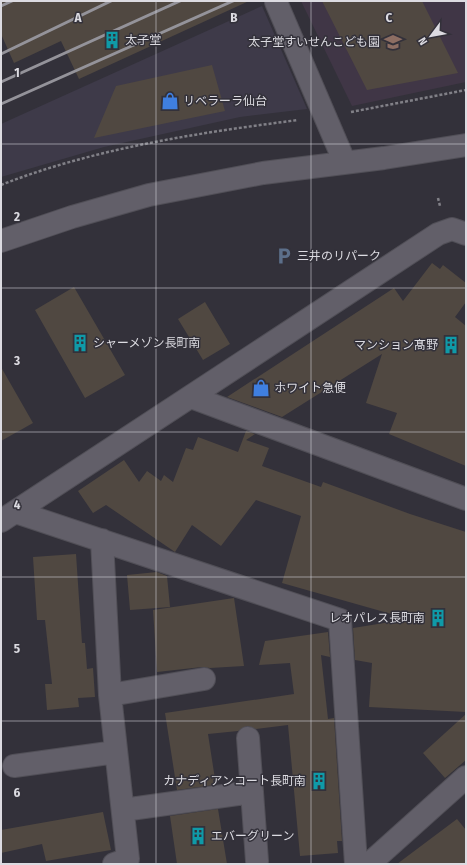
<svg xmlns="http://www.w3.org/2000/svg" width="467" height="865" font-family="'Fira Sans Condensed','Noto Sans JP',sans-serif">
	<rect width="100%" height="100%" fill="#33313a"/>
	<path fill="#3e3a49" d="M262 6 307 109 240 117 104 147 1 177V124Z"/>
	<path fill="#403646" d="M301 1H466V82L352 106Z"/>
	<path fill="#504841" d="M1 1H249L79 79 61 41 14 63 1 34Z
		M322 1H422L458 73 367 90Z
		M212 65 225 111 94 138 116 86Z
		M432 263 440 269 443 265 466 283V302L455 317 466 326V466L389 434 397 413 366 403 382 354 282 417 227 397 394 288 403 301Z
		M74 287 125 375 85 398 35 310Z
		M205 302 230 344 203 360 178 319Z
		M1 367 33 423 1 441Z
		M246 431 255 434 246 440 269 448 262 466 321 487 323 482 410 514 466 532V712L369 707 372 663 355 660 353 628 409 619 282 583 301 516 256 500 221 546 192 525 175 552 106 505 93 513 78 491 124 460 139 482 147 471 161 481 164 475 173 482 186 448 193 450 198 437 238 452Z
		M76 554 82 643H85L87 669 93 668 95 697 78 698 79 707 47 710 45 684H52L45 620H37L33 557Z
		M157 572 167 576 170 607 130 610 127 575Z
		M234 598 244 666 210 668 202 667 157 672 153 610Z
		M328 632 330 657 321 655 328 719 334 718 342 841H337L338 853 300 856 288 725 256 729 247 726 238 731 208 734 215 779 213 780 214 785 177 790 165 713 294 694 290 663 259 665 265 641Z
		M466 714V760L445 778 423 753Z
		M218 809 227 864H177L170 816Z
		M103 812 111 850 46 861 42 844 1 853V830Z
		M457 819 466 830V864H397Z"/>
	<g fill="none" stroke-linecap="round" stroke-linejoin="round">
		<g stroke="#514f57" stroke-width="24">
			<path id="minor" d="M276 2 345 163
				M1 241 72 217 149 195 263 173 384 158 466 145
				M191 397 466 499
				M16 512 340 620 356 864
				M1 521 438 234 452 229 466 234
				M102 540 110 695 128 859 114 864
				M110 695 204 679
				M14 766 116 752
				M252 792 257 861
				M123 810 252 792 248 738
				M369 864 466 777"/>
		</g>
		<path stroke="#818087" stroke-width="2.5" stroke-dasharray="3 2" stroke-linecap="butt" d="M351 112 466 90
			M1 185C95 148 198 133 298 120
			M438 198 440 206"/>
		<use href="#minor" stroke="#625f69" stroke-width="22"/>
		<path stroke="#94939a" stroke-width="3" d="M1 6 12 1
			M1 54 111 1
			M1 82 180 1
			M1 104 233 1"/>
	</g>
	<path fill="none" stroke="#dcdbe1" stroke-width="1" stroke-opacity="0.55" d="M156 1V864M311 1V864M1 144H466M1 288H466M1 432H466M1 577H466M1 721H466"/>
	<defs>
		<g id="building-bare" transform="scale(1.38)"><path d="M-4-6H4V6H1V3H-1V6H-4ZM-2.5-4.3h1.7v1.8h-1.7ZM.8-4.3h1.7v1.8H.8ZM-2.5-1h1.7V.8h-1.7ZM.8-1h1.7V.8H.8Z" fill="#0f9aa8" stroke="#33313a" stroke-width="2.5" paint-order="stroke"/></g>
		<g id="school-bare" transform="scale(1.38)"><path d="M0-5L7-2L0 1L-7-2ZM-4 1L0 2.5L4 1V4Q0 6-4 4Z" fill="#8d6e63" stroke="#33313a" stroke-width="2.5" paint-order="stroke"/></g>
		<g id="shop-bare" transform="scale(1.38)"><path d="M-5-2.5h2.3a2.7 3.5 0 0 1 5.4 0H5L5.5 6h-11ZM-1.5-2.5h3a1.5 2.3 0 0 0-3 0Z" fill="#3f7fe0" stroke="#33313a" stroke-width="2.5" paint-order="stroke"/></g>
		<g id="parking-bare" transform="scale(1.38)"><path d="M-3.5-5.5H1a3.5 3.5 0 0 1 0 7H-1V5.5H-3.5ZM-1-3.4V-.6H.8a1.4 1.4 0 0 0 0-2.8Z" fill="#5c6f8a" stroke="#33313a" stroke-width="2.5" paint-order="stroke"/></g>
	</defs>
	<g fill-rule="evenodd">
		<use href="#building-bare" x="112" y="40"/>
		<use href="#school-bare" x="393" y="42"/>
		<use href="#shop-bare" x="170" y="101"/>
		<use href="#parking-bare" x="284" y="256"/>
		<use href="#building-bare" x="80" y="343"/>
		<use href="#building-bare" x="451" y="345"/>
		<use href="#shop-bare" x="261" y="388"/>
		<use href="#building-bare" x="438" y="618"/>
		<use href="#building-bare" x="319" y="781"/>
		<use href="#building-bare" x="198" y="836"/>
	</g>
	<g text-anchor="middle" stroke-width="3" stroke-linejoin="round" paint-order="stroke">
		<g font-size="12" fill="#dcdbe1" stroke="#33313a" text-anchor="start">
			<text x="125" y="44">太子堂</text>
			<text x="380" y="46" text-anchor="end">太子堂すいせんこども園</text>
			<text x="183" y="105">リベラーラ仙台</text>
			<text x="297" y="260">三井のリパーク</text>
			<text x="93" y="347">シャーメゾン長町南</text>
			<text x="438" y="349" text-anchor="end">マンション髙野</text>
			<text x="274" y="392">ホワイト急便</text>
			<text x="425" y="622" text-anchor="end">レオパレス長町南</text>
			<text x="306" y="785" text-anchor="end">カナディアンコート長町南</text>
			<text x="211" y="840">エバーグリーン</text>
		</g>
	</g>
	<g font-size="13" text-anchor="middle" font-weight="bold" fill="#dcdbe1" stroke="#33313a" stroke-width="3" stroke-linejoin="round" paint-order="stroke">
		<text x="78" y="22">A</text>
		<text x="234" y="22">B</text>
		<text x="389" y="22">C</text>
		<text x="17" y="77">1</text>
		<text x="17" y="221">2</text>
		<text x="17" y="365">3</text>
		<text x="17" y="509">4</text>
		<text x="17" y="653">5</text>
		<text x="17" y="797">6</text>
	</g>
	<rect width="467" height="865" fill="none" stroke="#dcdbe1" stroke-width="4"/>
	<g transform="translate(431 36) rotate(238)" stroke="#33313a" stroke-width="3" paint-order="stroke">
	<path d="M0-3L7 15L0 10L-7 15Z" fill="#dcdbe1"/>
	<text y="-6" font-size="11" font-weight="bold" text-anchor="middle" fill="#dcdbe1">N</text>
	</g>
</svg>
